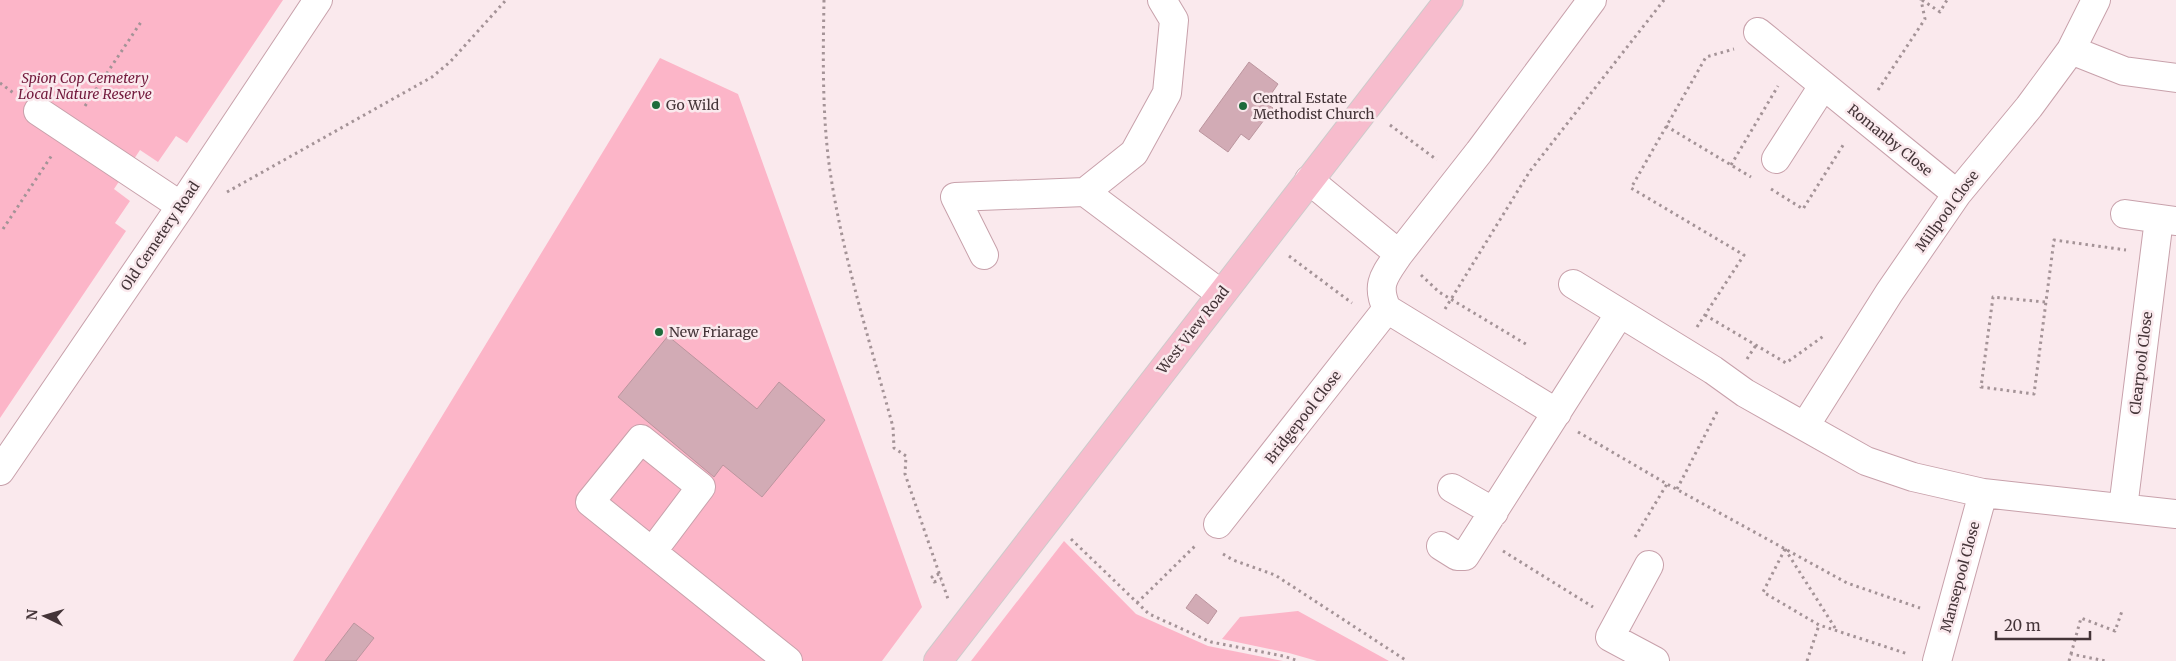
<svg xmlns="http://www.w3.org/2000/svg" width="2176" height="661" font-family="Merriweather,serif">
	<rect width="100%" height="100%" fill="#fae9ed"/>
	<path fill="#fcb5c8" d="M0 0H283L187 143 176 136 158 162 140 150 114 189 130 201 115 223 126 231 0 418Z
		M660 58 738 94 922 607 882 661H293Z
		M1064 541 1136 614 1208 646 1283 661H971Z
		M1298 611 1389 661H1317L1289 653 1222 639 1240 617Z"/>
	<path fill="#d2abb5" stroke="#bb959e" d="M1249 62 1278 84 1265 103 1273 108 1249 140 1241 134 1228 152 1199 131Z
		M668 336 757 409 779 382 825 420 762 497 723 465 714 477 618 397Z
		M1196 594 1217 611 1208 624 1186 608Z
		M354 623 374 638 356 661H325Z"/>
	<g fill="none" stroke-linecap="round" stroke-linejoin="round">
		<g stroke="#c8a1ab" stroke-width="30">
			<path id="minor" d="M1758 32 1957 194
				M2071 50 2124 71 2176 78
				M38 111 181 206
				M1776 159 1823 86
				M1309 180 1399 254C1385 275 1375 284 1387 309L1557 413
				M1085 192 1221 294
				M2125 214 2175 221
				M1399 254 1479 152 1592 0
				M984 255 955 197 1085 192 1134 153 1167 93 1174 20 1162 0
				M1573 284 1713 370 1745 393 1866 461 1913 477 1983 493 2176 514
				M1805 426 1889 293 1957 194 2029 107 2071 50 2096 0
				M0 471 181 206 318 0
				M1452 488 1494 512
				M2123 508 2159 219
				M1218 524 1387 309
				M1441 546 1457 556H1465L1620 313
				M652 552 701 487 641 439 590 502 788 661
				M1649 565 1610 637 1655 661
				M1937 661 1983 493"/>
		</g>
		<g stroke="#cecacb" stroke-width="30">
			<path id="major" d="M938 661 1449 0"/>
		</g>
		<path stroke="#a49397" stroke-width="3" stroke-dasharray="2.5 4" stroke-linecap="butt" d="M824 0C823 57 822 115 830 171 843 258 870 342 893 427L894 448 906 456 905 474 948 599
			M1922 0 1940 12 1947 0
			M0 83 15 94
			M1878 90 1925 19 1921 0
			M85 106 141 22
			M1390 125 1437 160
			M1666 126 1751 177
			M1731 165 1778 86
			M1771 189 1803 209 1845 142
			M227 192 432 77 450 62 506 0
			M3 229 52 155
			M1289 256 1352 303
			M1421 275 1439 292 1529 346
			M2045 302 1993 297 1981 387 2034 394 2054 240 2126 250
			M1445 309 1530 171 1664 0
			M1705 315 1786 363 1825 335
			M1697 327 1744 255 1631 188 1706 57 1734 49
			M1747 359 1756 345
			M1578 432 1667 484 1847 583 1920 608
			M1677 489 1718 410
			M1635 537 1667 484
			M1071 539 1149 614 1211 642 1283 656 1299 661
			M1785 549 1763 592 1819 625 1908 654
			M1785 549 1837 631
			M1503 551 1593 607
			M1223 554 1233 560 1275 575 1407 661
			M939 574 932 577 934 582 941 580
			M1137 603 1196 545
			M2071 654 2081 618 2115 631 2122 611
			M1807 661 1819 625
			M2069 661 2071 654 2106 661"/>
		<use href="#minor" stroke="#fff" stroke-width="28"/>
		<use href="#major" stroke="#f7bccd" stroke-width="28"/>
	</g>
	<g fill="#1e6b3b" stroke="#fae9ed" stroke-width="2">
		<circle cx="656" cy="105" r="5"/>
		<circle cx="1243" cy="106" r="5"/>
		<circle cx="659" cy="332" r="5"/>
	</g>
	<g text-anchor="middle" stroke-width="5" stroke-linejoin="round" paint-order="stroke">
		<g font-size="14" font-style="italic" fill="#72193c" stroke="#fae9ed">
			<text x="85" y="83">Spion Cop Cemetery<tspan x="85" dy="16">Local Nature Reserve</tspan></text>
		</g>
		<g font-size="14" fill="#443438" stroke="#fae9ed" text-anchor="start">
			<text x="1253" y="103">Central Estate<tspan x="1253" dy="16">Methodist Church</tspan></text>
			<text x="666" y="110">Go Wild</text>
			<text x="669" y="337">New Friarage</text>
		</g>
		<g font-size="14" fill="#443438" stroke="#fae9ed">
			<text transform="translate(1890 140) rotate(39)" y="5">Romanby Close</text>
			<text transform="translate(1947 211) rotate(-54)" y="5">Millpool Close</text>
			<text transform="translate(160 236) rotate(-56)" y="5">Old Cemetery Road</text>
			<text transform="translate(1193 330) rotate(-52)" y="5">West View Road</text>
			<text transform="translate(2141 363) rotate(-83)" y="5">Clearpool Close</text>
			<text transform="translate(1303 417) rotate(-52)" y="5">Bridgepool Close</text>
			<text transform="translate(1960 577) rotate(-75)" y="5">Mansepool Close</text>
		</g>
	</g>
	<g transform="translate(45 616) rotate(275)" stroke="#fae9ed" stroke-width="4" paint-order="stroke">
	<path d="M0-4L9 19L0 12L-9 19Z" fill="#443438"/>
	<text y="-8" font-size="14" font-weight="bold" text-anchor="middle" fill="#443438">N</text>
	</g>
	<path d="M1996 631v8h94v-8" fill="none" stroke="#443438" stroke-width="2.5"/>
	<text x="2004" y="631" font-size="15" fill="#443438" stroke="#fae9ed" stroke-width="4" paint-order="stroke">20 m</text>
</svg>
